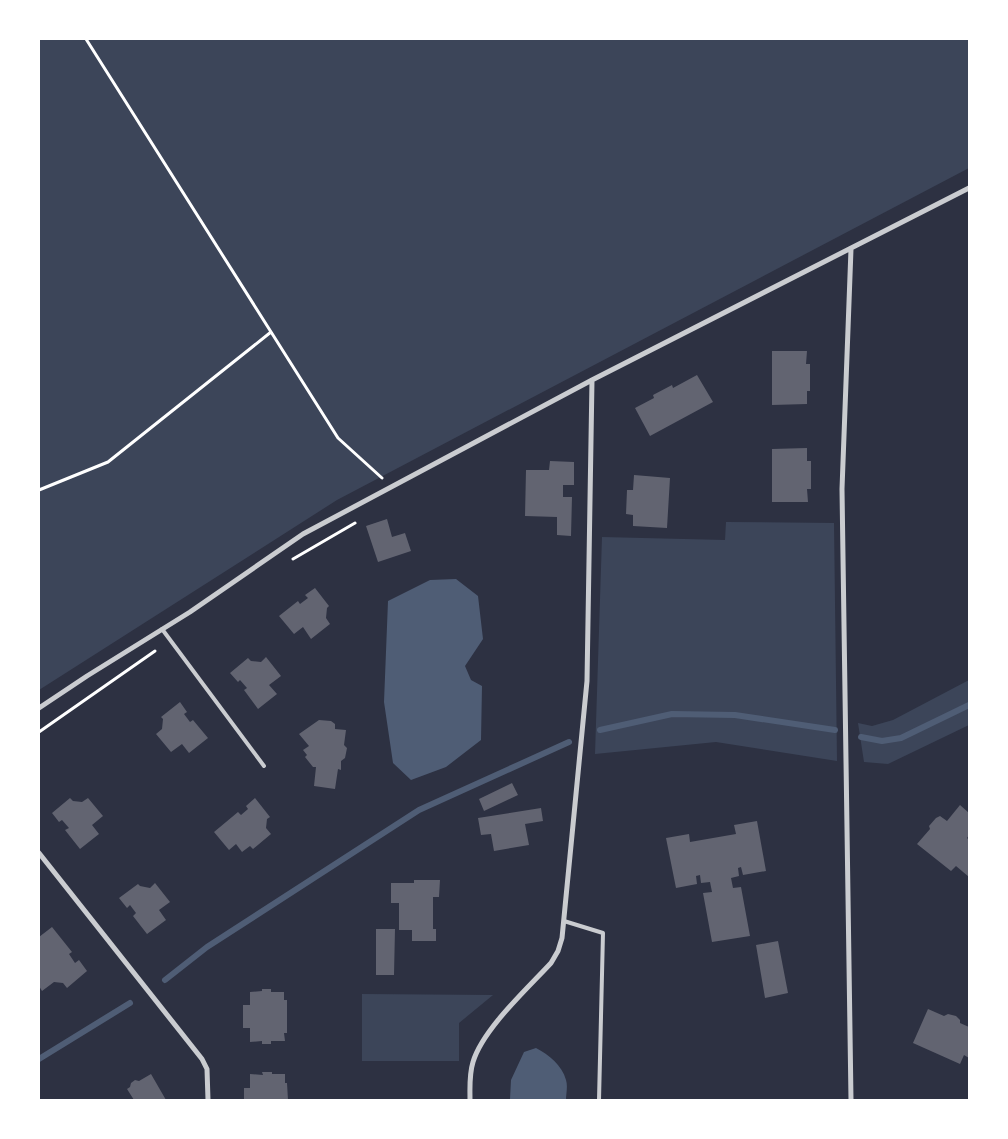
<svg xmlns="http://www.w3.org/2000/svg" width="1008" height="1139" font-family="'Varela Round',sans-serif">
	<rect width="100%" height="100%" fill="#2d3142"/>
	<path fill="#3c4559" d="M39 39H969V168L337 500 39 690Z
		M726 522 834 523 837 761 716 742 595 754 602 537 725 540Z
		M969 680V725L888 764 864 762 858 723 872 726 893 720Z
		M362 994 493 995 459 1023V1061H362Z"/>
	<path fill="#4f5d75" d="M456 579 478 596 483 639 465 666 471 680 482 686 481 740 446 767 411 780 393 763 384 702 388 601 430 580Z
		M536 1048C549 1055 562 1065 566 1080 568 1086 566 1094 566 1100L510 1099 511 1080 524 1052Z"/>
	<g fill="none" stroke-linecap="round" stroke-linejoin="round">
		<path stroke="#4f5d75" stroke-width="6" d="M600 730 672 714 735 715 835 730
			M861 737 882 741 901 738 969 705
			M165 980 207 947 419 810 569 742
			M39 1059 130 1003"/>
	</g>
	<path fill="#626471" d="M772 351H807L806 364H810V391H807V404L772 405Z
		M697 375 713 402 650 436 635 408 654 398 653 395 672 385 673 388Z
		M807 448V461H811V489H807L808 502H772V449Z
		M550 461 574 462V485H563V497H572L571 536 557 535V517L525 516 526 470H549Z
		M634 475 670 478 667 528 633 526V515L626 514 627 490H633Z
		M387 519 392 537 405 533 411 551 378 562 366 526Z
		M315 588 329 606 327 608 326 618 330 624 311 639 303 627 294 634 279 616 298 601 300 604 308 598 305 595Z
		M266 657 281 676 269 685 277 694 258 709 244 690 247 688 240 680 238 682 230 673 248 658 251 661 261 662Z
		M180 702 187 712 184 714 190 722 193 720 208 738 189 753 182 744 171 752 156 734 162 729 163 719 161 717Z
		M319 720 331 721 335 724V729L346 730 344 745 347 748 345 758 341 761V770L338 769 335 789 314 786 316 767H313L305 757 307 755 303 750 309 746 299 734Z
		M512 783 518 795 484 811 479 799Z
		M70 798 73 801 82 802 88 798 103 816 92 825 99 834 80 849 65 830 69 828 62 820 59 822 52 813Z
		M255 798 270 817 267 819 266 828 271 834 253 849 250 846 242 852 236 844 229 850 214 832 238 812 241 815 248 809 246 806Z
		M960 805 969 813V835L967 838 969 840V877L956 866 951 871 917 844 930 829 929 826 936 818 940 816 947 821Z
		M541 808 543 821 525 824 529 845 494 851 491 834 481 835 478 818Z
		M757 821 766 871 743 875 741 867 738 868 739 876 731 878 733 888 741 887 750 936 712 942 703 893 712 892 710 882 701 883 700 875 696 876 697 884 676 888 666 838 689 834 690 842 736 834 734 825Z
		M414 880H440L439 897H433V929H436V941H412V930H399V903H391V883H414Z
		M155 883 170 902 159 910 166 920 147 934 133 916 136 913 130 905 127 908 119 898 138 884 140 886 150 888Z
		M52 927 72 952 69 954 75 963 79 960 87 971 67 988 63 983 54 982 42 991 39 986V937Z
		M376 929H395L394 975H376Z
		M778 941 788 993 765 998 756 945Z
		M262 989H271V992H284V1000H287V1033H284L285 1041H271V1044H262V1041L250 1042V1028H243V1005H250V992L262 991Z
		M928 1009 944 1016 948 1014 956 1016 960 1020V1023L969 1027V1058L964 1055 960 1064 913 1043Z
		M262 1072H272V1074H285V1083H287L288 1100H244V1088H250V1074L263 1075Z
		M151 1074 166 1100H134L127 1089 130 1087 131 1083 135 1080 139 1081Z"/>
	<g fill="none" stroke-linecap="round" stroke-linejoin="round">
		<path stroke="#fff" stroke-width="3" d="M86 39 338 438 382 478
			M39 490 108 462 271 332
			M293 559 355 523
			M39 732 155 651"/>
		<path stroke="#caccd0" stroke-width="4" d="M162 629 264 766
			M564 921 603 933 599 1100"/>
		<path stroke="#caccd0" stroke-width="5" d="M851 249 842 489 851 1100
			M39 708 87 676 190 612 303 534 592 380 969 188
			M39 853 202 1059 207 1069 208 1100
			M470 1100C470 1087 469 1075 473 1062 483 1029 527 989 551 963L558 951 562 938 587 681 592 380"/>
	</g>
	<rect width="1008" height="1139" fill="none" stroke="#ffffff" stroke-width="80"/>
</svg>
